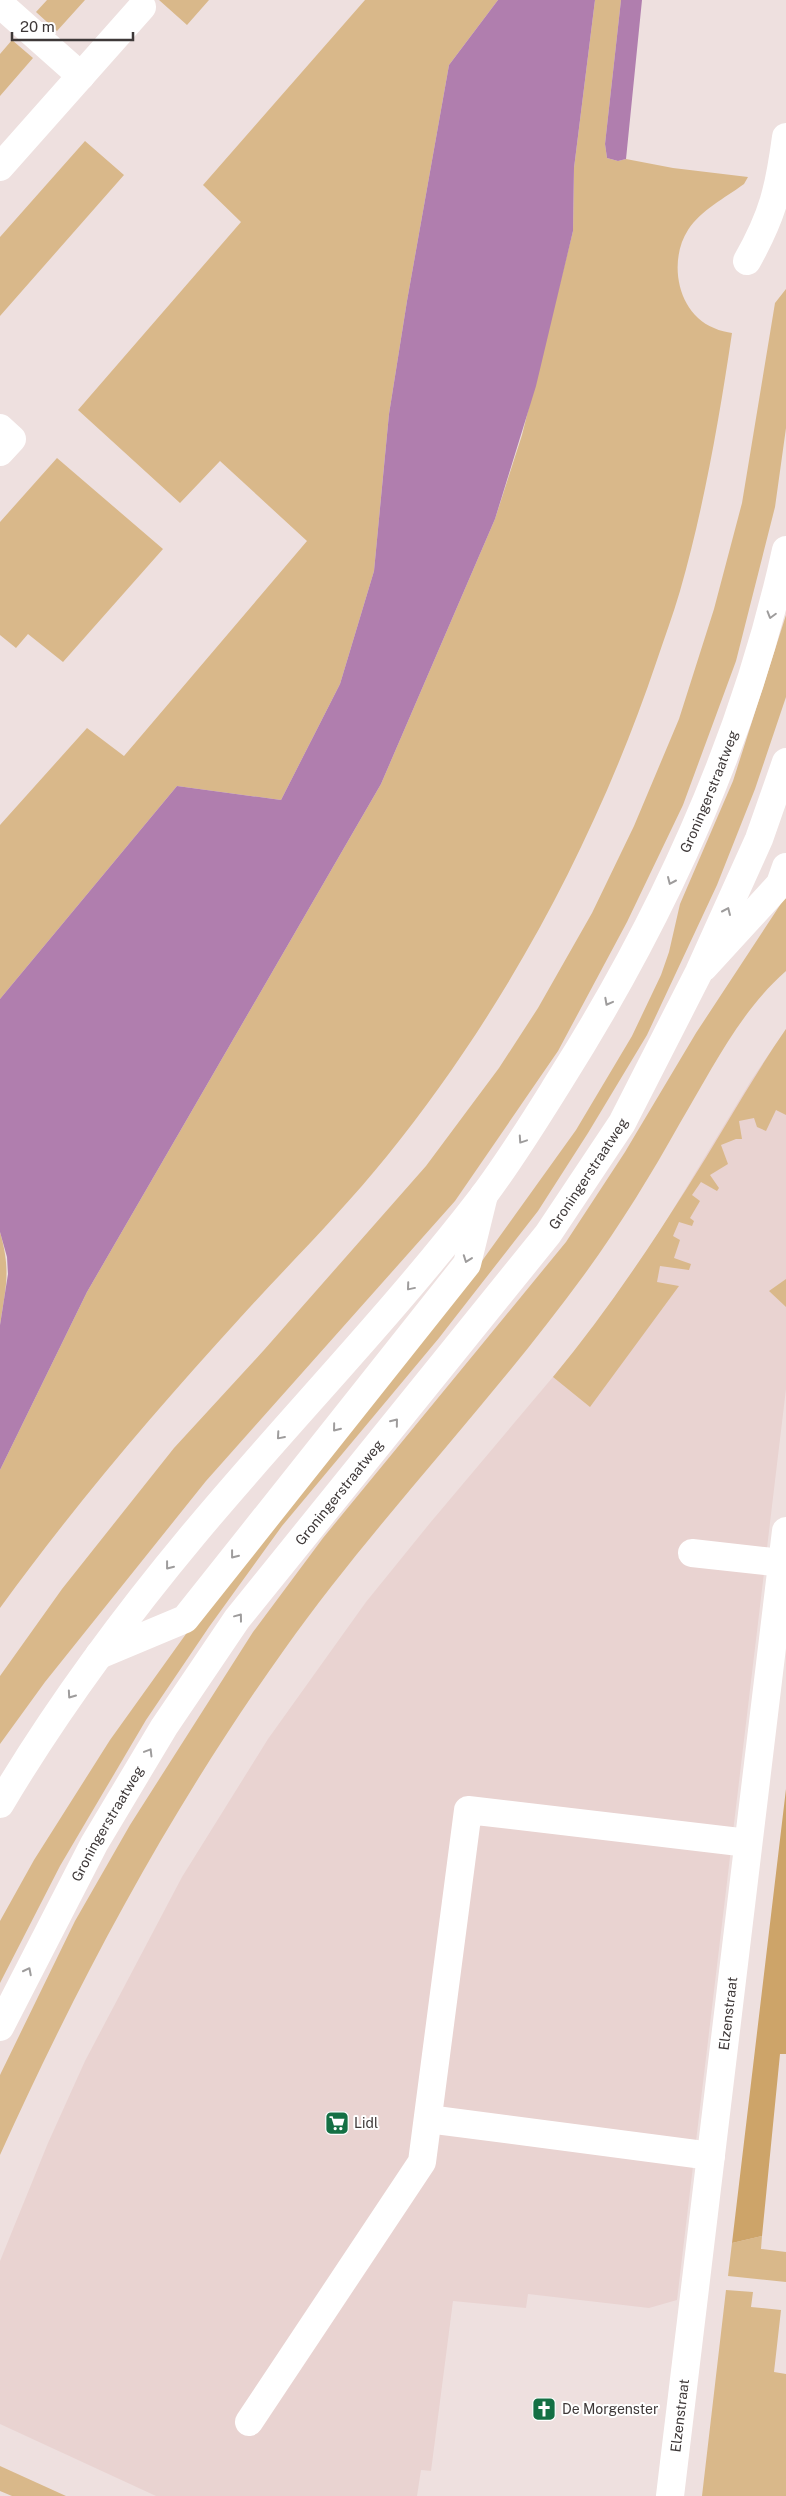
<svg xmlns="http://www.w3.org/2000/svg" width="786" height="2496" font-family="'Public Sans',sans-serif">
	<rect width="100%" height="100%" fill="#eee0df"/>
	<path fill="#e9d3d1" d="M786 1029V1389L677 2300 649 2308 528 2294 526 2308 453 2301 431 2471 421 2470 417 2496H156L0 2424V2261L48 2143 85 2061 182 1877 268 1739 366 1602 430 1523 579 1346 611 1302 657 1236 752 1079Z"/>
	<path fill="#d9b88a" d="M47 0H85L57 31 36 12Z
		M159 0H209L187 25Z
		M365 0H498L449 65 407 301 389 414 374 571 340 684 281 800 177 786 0 999V825L87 728 124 756 307 541 220 461 180 503 78 410 241 222 203 185Z
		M595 0H621L605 144 607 158 618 161 626 159 673 168 748 177 744 184C725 198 701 210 688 230 668 261 677 313 714 328 720 331 727 332 732 333 719 420 704 507 680 591 673 615 664 639 656 663 596 840 505 1010 387 1156 341 1213 289 1264 240 1318 155 1411 74 1506 0 1608V1470L87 1292 381 784 495 519 522 435 573 231 574 168Z
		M12 40 33 58 0 96V54Z
		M85 141 124 175 0 316V237Z
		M786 289V428L775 507 736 661 683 805 627 922 558 1051 455 1201 206 1481 45 1682 0 1744V1676L62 1589 174 1448 264 1350 426 1166 499 1068 538 1008 592 913 634 826 679 719 714 609 742 503 775 303Z
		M57 458 163 549 63 662 28 634 16 648 0 635V522Z
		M786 615V697L755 789 717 885 647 1035 588 1133 538 1211 439 1338 282 1526 209 1627 146 1720 60 1866 0 1983V1921L34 1860 110 1740 196 1620 474 1272 576 1130 632 1036 661 975 669 952 680 904 733 781Z
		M786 896V971C740 1011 711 1071 680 1123 651 1175 619 1227 584 1275 490 1404 377 1519 284 1650 171 1808 80 1978 0 2155V2075L75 1921 130 1825 253 1632 323 1538 566 1242 625 1152 696 1033Z
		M786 1029V1115L776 1110 766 1131 757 1127 754 1118 739 1121 742 1139H736L721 1145 728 1164 710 1175 719 1188 717 1191 701 1182 692 1195 700 1201 690 1218 694 1221 692 1226 679 1222 673 1236 680 1240 674 1258 691 1264 689 1270 660 1266 657 1282 679 1286 590 1407 553 1377C602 1318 646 1253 687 1188 721 1135 750 1081 786 1029Z
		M0 1232C11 1271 6 1286 0 1325Z
		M786 1279V1307L769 1291Z
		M762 2236 761 2249 786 2252V2282L728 2276 732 2243Z
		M726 2290 753 2292 751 2307 781 2310 774 2372 786 2374V2496H702Z
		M0 2466 66 2496H12L0 2491Z"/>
	<path fill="#cda469" d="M786 1789V2054H780L762 2236 732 2243Z"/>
	<path fill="#b07eae" d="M498 0H595L574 168 573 231 536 386 495 519 381 784 87 1292 0 1470V1325L8 1274 7 1257 0 1232V999L177 786 281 800 340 684 374 571 389 414 407 301 449 65Z
		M621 0H642L626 159 618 161 607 158 605 144Z"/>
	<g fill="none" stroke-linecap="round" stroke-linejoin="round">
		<g stroke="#fff" stroke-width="28">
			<path d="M0 4 81 76"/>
			<path d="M0 167 142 7"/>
			<path d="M747 261C773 215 779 189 786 137"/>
			<path d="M0 428 12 439 0 452"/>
			<path d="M704 967 780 884 786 867"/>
			<path d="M692 1553 782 1563"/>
			<path d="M99 1655 185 1619 467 1264 484 1195"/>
			<path d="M428 2119 711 2156"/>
			<path d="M249 2422 422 2162 468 1810 748 1843"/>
			<path id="s1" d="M670 2496 786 1531"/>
		</g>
		<g stroke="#fff" stroke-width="28">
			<path id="s2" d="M0 1804C56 1710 123 1619 193 1535 287 1422 391 1316 481 1199 510 1161 535 1120 560 1080 663 917 745 738 786 550"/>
			<path id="s3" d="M0 2027 94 1844 164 1727 237 1619 548 1234 622 1123 699 972 759 839 786 762"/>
		</g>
	</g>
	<defs><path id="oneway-chevron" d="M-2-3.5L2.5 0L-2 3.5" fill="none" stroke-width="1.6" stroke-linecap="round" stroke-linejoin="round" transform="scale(1.25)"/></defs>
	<g stroke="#9e9c9c">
		<use href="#oneway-chevron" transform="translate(771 615) rotate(106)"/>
		<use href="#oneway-chevron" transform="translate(671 881) rotate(114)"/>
		<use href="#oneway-chevron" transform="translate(727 911) rotate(-66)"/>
		<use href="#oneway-chevron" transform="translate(608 1002) rotate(118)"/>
		<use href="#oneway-chevron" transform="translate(522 1140) rotate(124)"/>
		<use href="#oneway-chevron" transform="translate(467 1259) rotate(110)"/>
		<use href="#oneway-chevron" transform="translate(410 1287) rotate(130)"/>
		<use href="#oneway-chevron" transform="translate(395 1422) rotate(-51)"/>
		<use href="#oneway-chevron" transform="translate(336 1428) rotate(129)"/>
		<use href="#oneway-chevron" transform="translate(280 1436) rotate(131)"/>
		<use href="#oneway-chevron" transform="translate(234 1555) rotate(128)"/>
		<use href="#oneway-chevron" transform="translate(169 1566) rotate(128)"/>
		<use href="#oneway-chevron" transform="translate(239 1617) rotate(-53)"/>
		<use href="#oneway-chevron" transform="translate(71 1695) rotate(125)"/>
		<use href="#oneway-chevron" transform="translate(149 1752) rotate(-59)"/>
		<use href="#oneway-chevron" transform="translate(28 1971) rotate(-63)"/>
	</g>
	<defs>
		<g id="supermarket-square" transform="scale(1.25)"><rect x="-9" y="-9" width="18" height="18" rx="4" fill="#147044" stroke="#fff"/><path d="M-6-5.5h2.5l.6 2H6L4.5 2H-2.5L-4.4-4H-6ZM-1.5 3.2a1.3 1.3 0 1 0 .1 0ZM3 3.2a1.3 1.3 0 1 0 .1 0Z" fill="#fff"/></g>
		<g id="church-square" transform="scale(1.25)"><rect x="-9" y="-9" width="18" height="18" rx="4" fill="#147044" stroke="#fff"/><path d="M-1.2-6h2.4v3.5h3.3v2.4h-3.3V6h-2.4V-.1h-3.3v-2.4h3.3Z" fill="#fff"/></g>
	</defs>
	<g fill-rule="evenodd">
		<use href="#supermarket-square" x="337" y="2123"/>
		<use href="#church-square" x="544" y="2409"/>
	</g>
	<g text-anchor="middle" stroke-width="4" stroke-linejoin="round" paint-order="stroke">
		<g font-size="14" fill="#3e3838" stroke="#fff">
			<text dy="5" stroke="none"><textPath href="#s2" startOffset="1242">Groningerstraatweg</textPath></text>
			<text dy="5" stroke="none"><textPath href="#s3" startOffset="1040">Groningerstraatweg</textPath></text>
			<text dy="5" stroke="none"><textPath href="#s3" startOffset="635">Groningerstraatweg</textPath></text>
			<text dy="5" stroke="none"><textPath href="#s3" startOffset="230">Groningerstraatweg</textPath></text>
			<text dy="5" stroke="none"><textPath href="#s1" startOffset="486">Elzenstraat</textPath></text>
			<text dy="5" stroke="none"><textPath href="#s1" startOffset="81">Elzenstraat</textPath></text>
		</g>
		<g font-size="14" fill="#3e3838" stroke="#fff" text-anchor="start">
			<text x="354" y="2128">Lidl</text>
			<text x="562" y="2414">De Morgenster</text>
		</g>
	</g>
	<path d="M12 32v8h121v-8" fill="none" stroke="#3e3838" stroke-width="2.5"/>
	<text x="20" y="32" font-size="15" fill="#3e3838" stroke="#ffffff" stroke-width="4" paint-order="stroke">20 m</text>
</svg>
